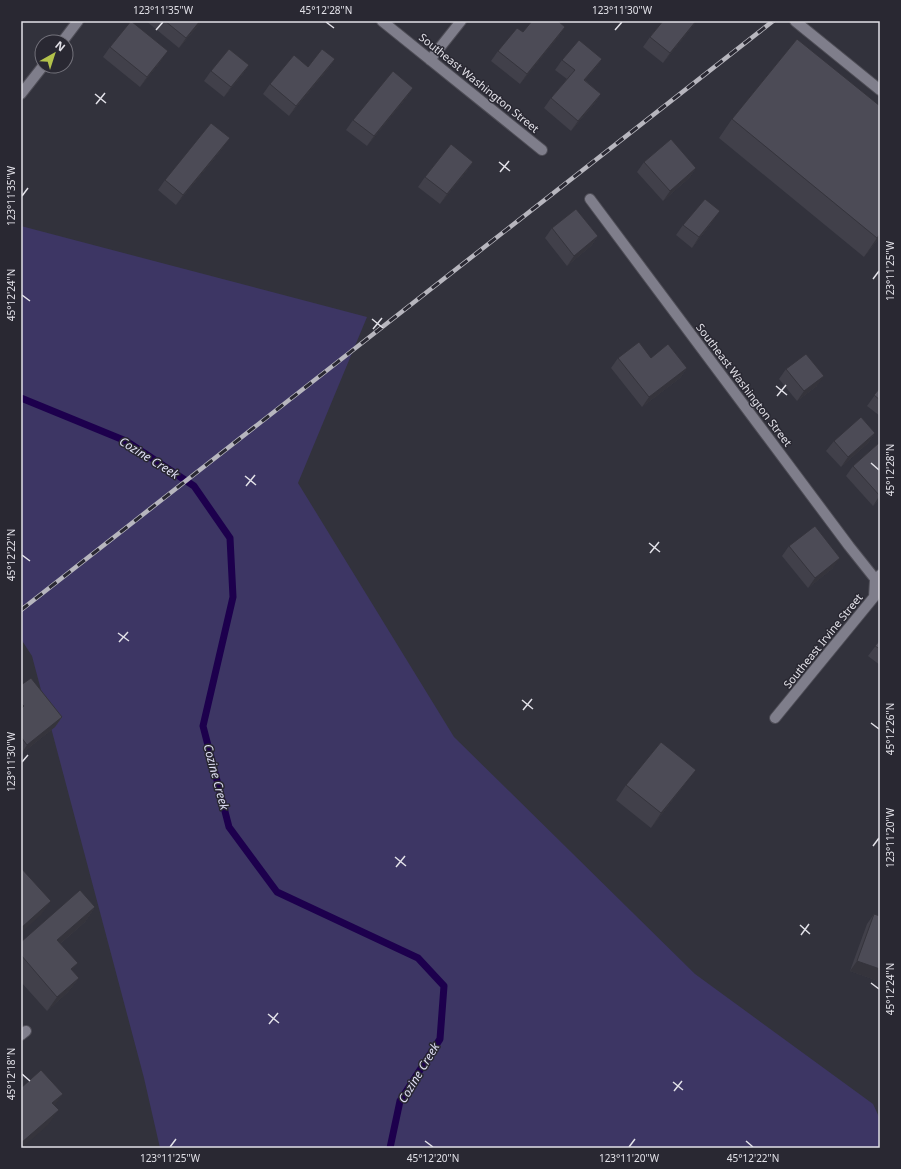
<svg xmlns="http://www.w3.org/2000/svg" width="901" height="1169" font-family="'Noto Sans',sans-serif">
	<rect width="100%" height="100%" fill="#32323c"/>
	<path fill="#3d3664" d="M21 226 367 317 298 483 454 737 695 974 873 1104 880 1119V1148H160L144 1078 32 656 21 639Z"/>
	<g fill="none" stroke-linecap="round" stroke-linejoin="round">
		<path stroke="#1d004d" stroke-width="7" d="M21 398 126 441 194 486 230 538 233 597 203 726 229 827 277 892 418 958 444 986 440 1039 400 1101 390 1148"/>
		<g stroke="#4e4d56" stroke-width="12">
			<path id="minor" d="M382 21 542 150
				M430 60 461 21
				M590 199 849 546 880 585
				M775 718 874 597 875 580 880 575
				M21 1035 26 1031"/>
		</g>
		<g stroke="#4e4d56" stroke-width="12">
			<path id="tertiary" d="M795 21 880 90
				M62 42 78 21
				M21 94 43 66"/>
		</g>
		<use href="#minor" stroke="#7f7e8b" stroke-width="10"/>
		<use href="#tertiary" stroke="#7f7e8b" stroke-width="10"/>
		<g stroke="#b7b6be" stroke-width="4.5">
			<path id="rail" d="M21 610 773 21"/>
		</g>
		<use href="#rail" stroke="#292832" stroke-width="3" stroke-dasharray="9" stroke-linecap="butt"/>
	</g>
	<path fill="#41404a" d="M146 21H202L179 48Z
		M663 21H697L663 63 643 47 650 37Z
		M565 27 558 37 520 84 491 61 498 51 523 32Z
		M110 47 161 61 140 87 103 57Z
		M335 59 328 69 289 116 263 94 270 84 308 67Z
		M602 59 595 69 585 80 601 94 594 104 571 131 544 108 551 98 567 79 555 70 562 60Z
		M249 65 242 75 224 97 204 81 211 71Z
		M413 88 406 98 367 146 346 130 353 120Z
		M880 106V237L864 257 719 138 732 119Z
		M223 148 176 205 158 190 165 180Z
		M473 162 466 172 440 204 418 187 425 177Z
		M644 162 696 168 689 178 663 201 637 172Z
		M713 221 692 248 676 235 683 225Z
		M552 228 598 236 591 246 567 266 545 238Z
		M618 358H651L687 368 680 378 642 407 611 368Z
		M786 369 817 386 797 401 779 379Z
		M880 388V416L867 406Z
		M875 433 868 443 841 467 826 451 834 441Z
		M880 442V499L873 506 846 476 853 466Z
		M789 546 833 568 808 588 782 556Z
		M880 640V665L868 656Z
		M21 685 62 717 55 727 21 754Z
		M685 784 651 828 616 800 626 785Z
		M95 907 85 922 60 944 72 971 79 978 68 992 47 1011 21 982V942Z
		M874 914 878 981 850 971 867 924Z"/>
	<path fill="#35343c" d="M200 21H202L179 48 186 38Z
		M696 21H697L663 63 670 53Z
		M565 27 558 37 520 84 527 74Z
		M168 51 161 61 140 87 147 77Z
		M335 59 328 69 289 116 296 106Z
		M602 59 595 69 577 90 584 80Z
		M249 65 242 75 224 97 231 87Z
		M413 88 406 98 367 146 374 136Z
		M601 94 594 104 571 131 578 121Z
		M230 138 223 148 176 205 183 195Z
		M473 162 466 172 440 204 447 194Z
		M696 168 689 178 663 201 670 191Z
		M720 211 713 221 692 248 699 237Z
		M880 234V237L864 257 877 238Z
		M598 236 591 246 567 266 574 256Z
		M687 368 680 378 642 407 649 397Z
		M824 376 817 386 797 401 804 391Z
		M875 433 868 443 841 467 848 457Z
		M880 495V499L873 506Z
		M840 558 833 568 808 588 815 578Z
		M62 717 55 727 21 754 27 745Z
		M696 770 685 784 651 828 661 813Z
		M51 901 41 915 21 933V928Z
		M95 907 85 922 47 955 57 940Z
		M857 961 880 969V979L878 981 850 971Z
		M78 963 67 978 71 969Z
		M79 978 68 992 47 1011 57 997Z
		M63 1094 53 1108 52 1103Z
		M59 1110 48 1125 22 1148H21V1143Z"/>
	<path fill="#4c4b56" stroke="#35343c" d="M131 21 168 51 147 77 110 47Z
		M165 21H200L186 38Z
		M532 21H558L565 27 527 74 498 51 517 28 523 32Z
		M663 21H696L670 53 650 37Z
		M797 39 880 106V234L877 238 732 119Z
		M579 40 602 59 584 80 601 94 578 121 551 98 575 70 562 60Z
		M229 49 249 65 231 87 211 71Z
		M322 49 335 59 296 106 270 84 294 55 308 67Z
		M393 71 413 88 374 136 353 120Z
		M211 123 230 138 183 195 165 180Z
		M671 139 696 168 670 191 644 162Z
		M451 144 473 162 447 194 425 177Z
		M705 199 720 211 699 237 683 225Z
		M576 209 598 236 574 256 552 228Z
		M639 342 651 358 668 344 687 368 649 397 618 358Z
		M806 354 824 376 804 391 786 369Z
		M880 388V400L874 395Z
		M861 417 875 433 848 457 834 441Z
		M880 442V496L853 466Z
		M815 526 840 558 815 578 789 546Z
		M880 640V649L875 646Z
		M31 678 62 717 27 745 21 737V709L24 706 21 703V685Z
		M661 742 696 770 661 813 626 785Z
		M21 868 51 901 21 928Z
		M80 890 95 907 57 940 78 963 71 969 79 978 57 997 21 955V942Z
		M874 914 880 916V969L857 961Z
		M41 1070 63 1094 52 1103 59 1110 21 1143V1088Z"/>
	<path fill="none" stroke="#e2e1e8" stroke-width="1.5" d="M326 22 334 28M156 30 163 22M615 30 622 22M95 94 106 103M96 104 105 93M499 162 510 171M500 172 509 161M22 196 28 188M873 279 879 271M22 295 30 301M372 319 383 328M373 329 382 318M776 386 787 395M777 396 786 385M871 463 879 470M245 476 256 485M246 486 255 475M649 543 660 552M650 553 659 542M22 555 30 561M118 633 129 641M119 642 128 632M522 700 533 709M523 710 532 699M871 723 879 729M22 762 28 755M873 846 879 838M395 857 406 866M396 867 405 856M800 925 810 934M801 935 809 924M871 983 879 989M268 1014 279 1023M269 1024 278 1013M22 1074 30 1081M673 1082 683 1090M674 1091 682 1081M425 1141 433 1147M746 1141 753 1147M170 1147 176 1139M629 1147 635 1139"/>
	<g text-anchor="middle" stroke-width="3" stroke-linejoin="round" paint-order="stroke">
		<g font-size="11" fill="#e2e1e8" stroke="#292832">
			<text transform="translate(479 83) rotate(39)" y="4">Southeast Washington Street</text>
			<text transform="translate(744 385) rotate(53)" y="4">Southeast Washington Street</text>
			<text transform="translate(823 641) rotate(-51)" y="4">Southeast Irvine Street</text>
		</g>
		<g font-size="12" font-style="italic" fill="#dddcf2" stroke="#292832">
			<text transform="translate(149 458) rotate(32)" y="4">Cozine Creek</text>
			<text transform="translate(216 777) rotate(75)" y="4">Cozine Creek</text>
			<text transform="translate(419 1073) rotate(-59)" y="4">Cozine Creek</text>
		</g>
	</g>
	<rect width="901" height="1169" fill="none" stroke="#292832" stroke-width="44"/>
	<g transform="translate(54 54) rotate(39)"><circle r="19" fill="#292832" stroke="#73727b"/>
	<path d="M0-3L7 15L0 10L-7 15Z" fill="#b3c24b"/>
	<text y="-6" font-size="11" font-weight="bold" text-anchor="middle" fill="#e2e1e8">N</text>
	</g>
	<rect x="22" y="22" width="857" height="1125" fill="none" stroke="#e2e1e8" stroke-width="1.5"/>
	<g font-size="10" text-anchor="middle" fill="#e2e1e8">
		<text x="163" y="14">123°11'35"W</text>
		<text x="326" y="14">45°12'28"N</text>
		<text x="622" y="14">123°11'30"W</text>
		<text transform="translate(11 196) rotate(-90)" y="4">123°11'35"W</text>
		<text transform="translate(890 271) rotate(-90)" y="4">123°11'25"W</text>
		<text transform="translate(11 295) rotate(-90)" y="4">45°12'24"N</text>
		<text transform="translate(890 470) rotate(-90)" y="4">45°12'28"N</text>
		<text transform="translate(11 555) rotate(-90)" y="4">45°12'22"N</text>
		<text transform="translate(890 729) rotate(-90)" y="4">45°12'26"N</text>
		<text transform="translate(11 762) rotate(-90)" y="4">123°11'30"W</text>
		<text transform="translate(890 838) rotate(-90)" y="4">123°11'20"W</text>
		<text transform="translate(890 989) rotate(-90)" y="4">45°12'24"N</text>
		<text transform="translate(11 1074) rotate(-90)" y="4">45°12'18"N</text>
		<text x="170" y="1162">123°11'25"W</text>
		<text x="433" y="1162">45°12'20"N</text>
		<text x="629" y="1162">123°11'20"W</text>
		<text x="753" y="1162">45°12'22"N</text>
	</g>
</svg>
